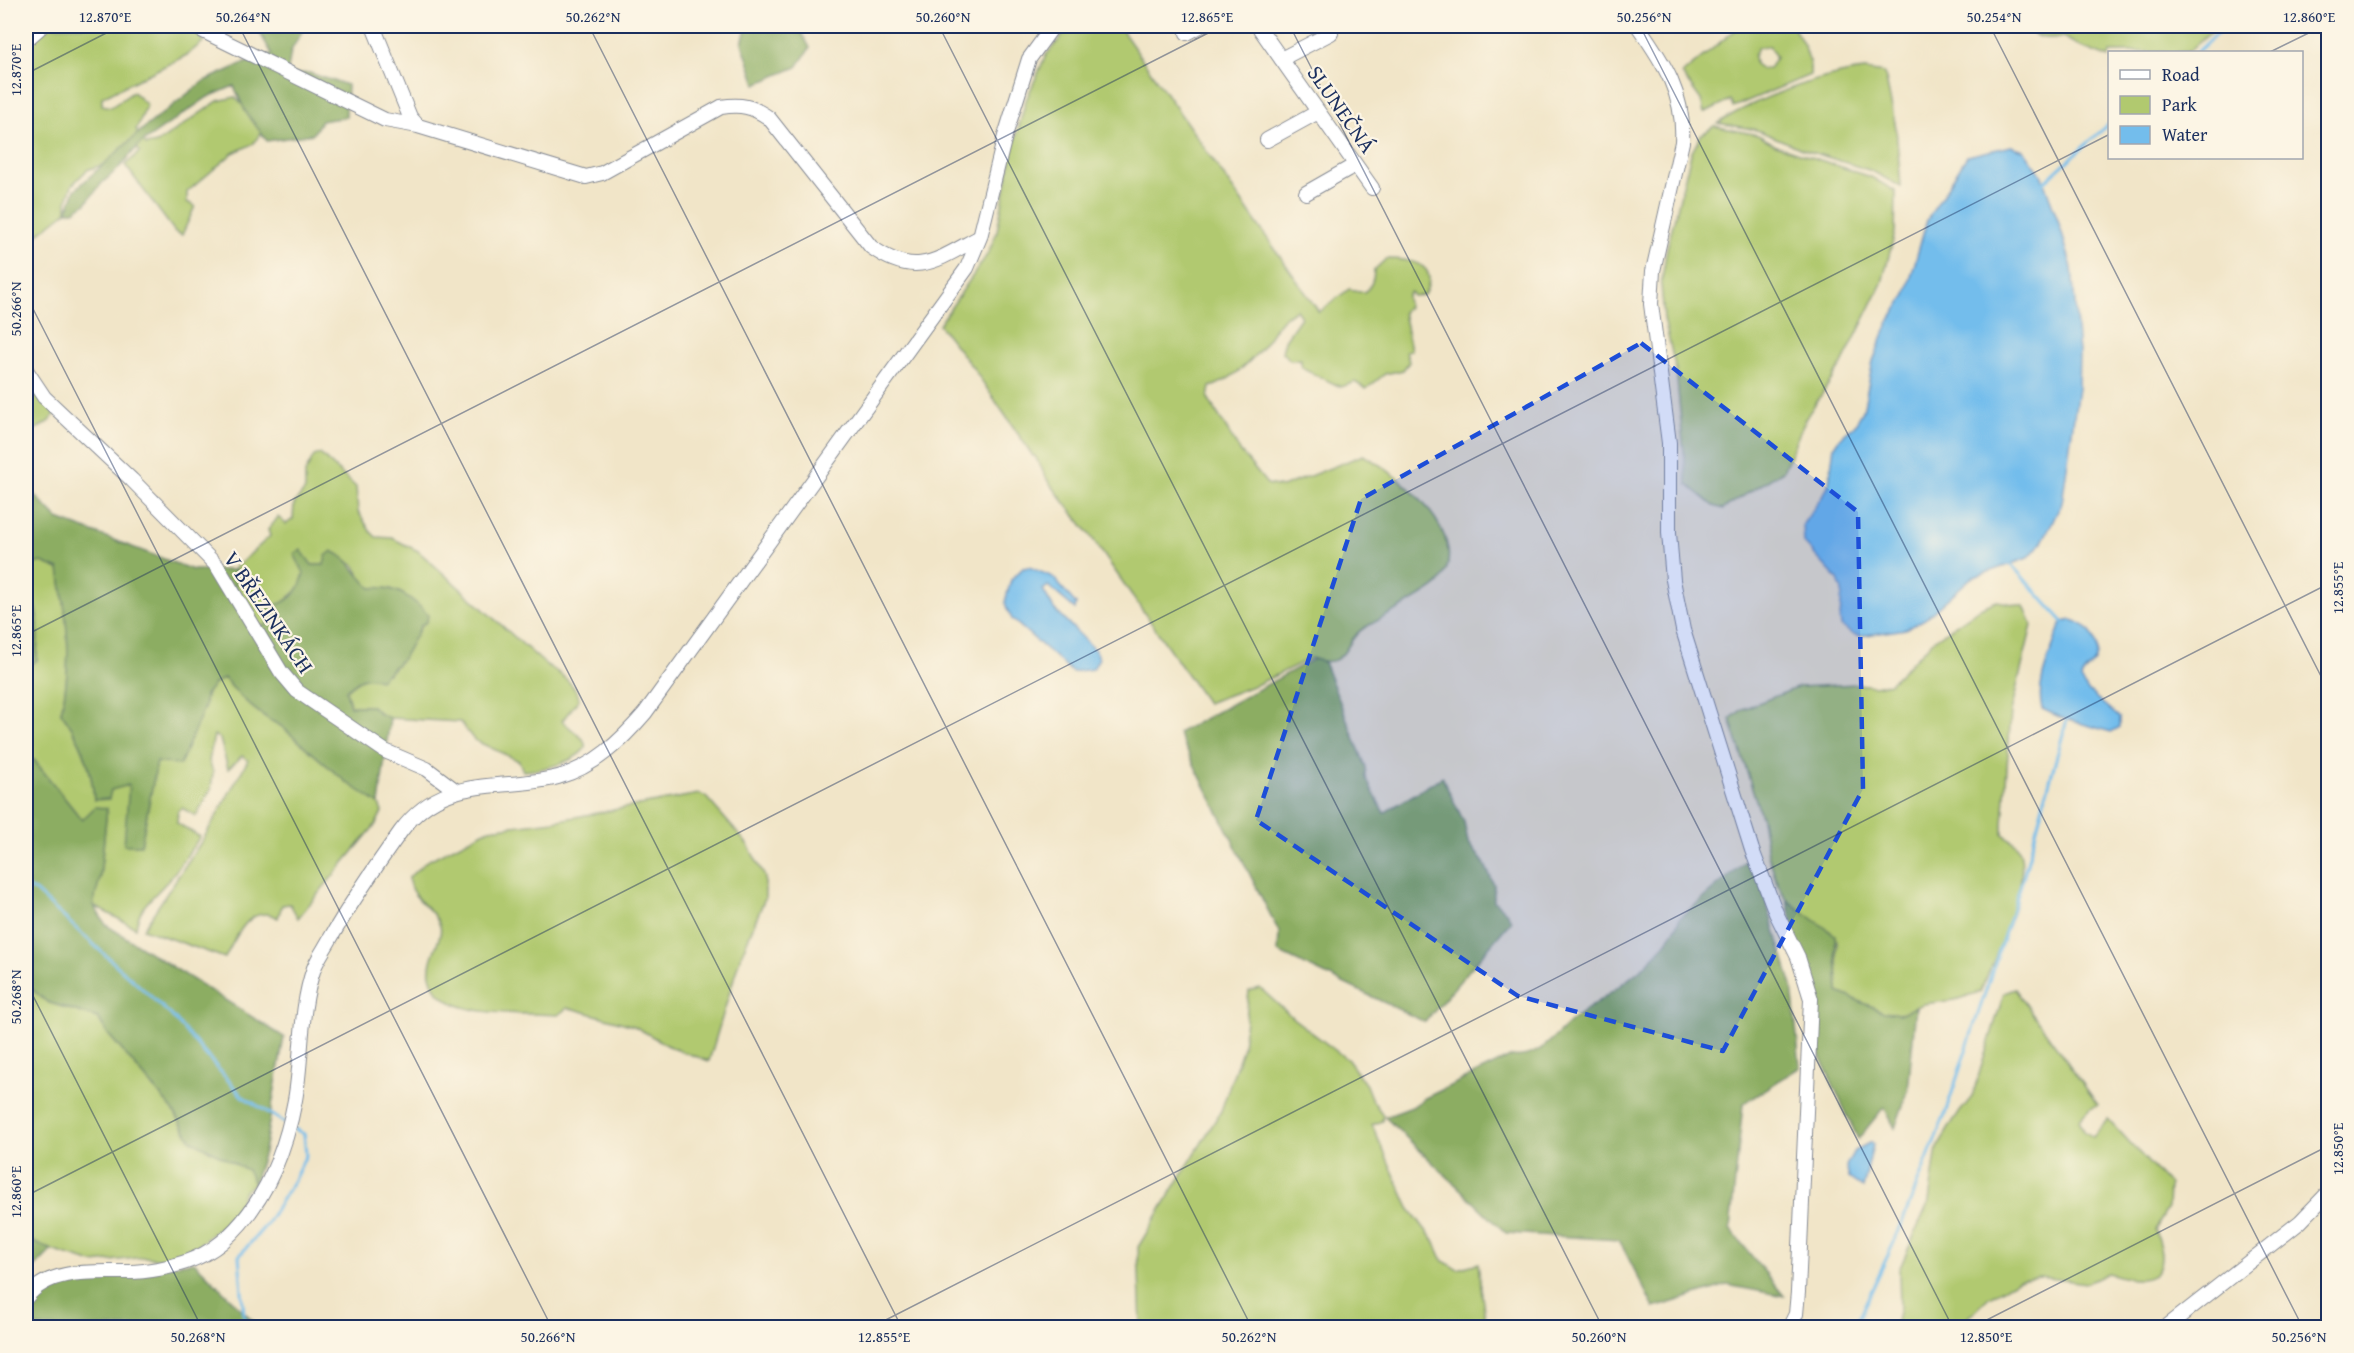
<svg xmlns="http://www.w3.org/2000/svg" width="2354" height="1353" font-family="'Gentium Book Plus',serif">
	<rect width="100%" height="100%" fill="#fcf5e5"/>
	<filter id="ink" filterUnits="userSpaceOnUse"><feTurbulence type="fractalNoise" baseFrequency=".0167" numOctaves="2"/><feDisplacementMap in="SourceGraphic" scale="12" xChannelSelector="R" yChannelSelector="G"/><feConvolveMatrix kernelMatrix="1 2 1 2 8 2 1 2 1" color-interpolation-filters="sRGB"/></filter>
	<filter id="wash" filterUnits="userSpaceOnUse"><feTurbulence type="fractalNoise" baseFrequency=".008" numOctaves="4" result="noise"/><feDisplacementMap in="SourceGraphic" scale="24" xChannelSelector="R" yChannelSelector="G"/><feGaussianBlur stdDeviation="1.35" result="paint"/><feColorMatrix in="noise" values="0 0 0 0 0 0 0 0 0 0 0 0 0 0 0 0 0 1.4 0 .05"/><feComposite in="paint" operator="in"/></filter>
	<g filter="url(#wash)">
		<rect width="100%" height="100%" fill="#f1e5c8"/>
		<path fill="#b1c96f" stroke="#667c66" stroke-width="1.5" fill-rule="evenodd" d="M26 26H203V42L187 55 102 97V105L111 107 133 92 147 105 136 130 146 145 157 143 218 101 235 97 265 128 253 144 233 153 187 192V202L195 206 182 235 175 232 125 165 140 152 137 148 114 161 87 170 72 185 67 200V211L38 234 26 250Z
			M1071 26H1119L1319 312 1349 289 1364 292C1372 287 1374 279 1374 270L1386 259C1407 259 1442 262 1424 295L1413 296 1410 292 1407 296 1408 307 1403 312 1411 350 1406 351 1409 362 1403 370 1385 374 1366 389 1355 382 1341 387 1305 370 1301 366V359L1290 360 1282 352 1285 340 1301 317 1296 310C1279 318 1275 330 1265 344 1251 361 1232 381 1210 387L1208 398 1240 451 1267 484 1282 487 1363 455C1400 474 1475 538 1439 583 1431 593 1378 620 1364 628 1343 640 1349 672 1311 658L1258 684 1207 703 1090 535 1048 481 1035 456H1033L973 368 939 325 989 252 997 231 1012 153 1026 100 1046 55Z
			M1740 26H1792C1802 40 1812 57 1810 75L1733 107 1730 100 1704 113 1701 100 1682 74ZM1769 46 1776 57 1769 69H1762L1755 64 1754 56 1758 47Z
			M2025 26H2218L2188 52H2110L2109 58 2079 46 2063 37C2048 39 2035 40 2025 26Z
			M1865 70 1883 73 1886 79 1896 128 1901 187 1872 171 1805 150 1757 130 1718 123C1757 98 1820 75 1865 70Z
			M1714 126 1758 135 1778 146 1871 177 1895 191 1896 196 1895 232 1882 283 1842 364 1807 416 1783 471 1723 509 1714 506 1687 484 1676 370 1664 319 1661 285 1667 248 1691 154 1701 135Z
			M26 374 54 413C50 426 36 427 26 435Z
			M320 454 356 487 358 511 370 531 376 537 392 538 418 551 545 664C558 672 576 684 579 699L562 721 583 739 586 747C575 763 542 770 523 771L519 761 474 740 460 722 390 718 380 714 372 706H350L346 690 359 678 388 674 403 658 421 626 427 621C415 599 398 585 371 588L363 581 355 566 341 557 324 565H312L305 573 299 589 268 615V625L259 628 236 586 235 568 270 536 268 530 278 517 286 524 293 519 294 504 305 490V473L314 456Z
			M42 562 59 569C67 619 73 662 61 712 81 739 92 766 94 800L111 790 129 784 141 845 157 761 205 705C205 690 212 685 224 678 239 696 259 716 281 726L345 781 379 804 382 812 376 824 298 918 290 904 282 905 278 918C250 902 236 937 225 958L143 929 205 836 248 760 242 756 228 769 220 739 214 735 209 761 213 772 211 789 196 816 182 808 178 811 177 823 200 837C188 853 177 872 163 886 150 900 138 908 136 928L92 905 100 878 107 808 83 821 34 760 27 763 26 759V668L37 660 38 622 31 586 33 564Z
			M1997 601 2024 606 2032 625 2011 711 2003 824V834C2007 837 2014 841 2017 846 2036 875 1993 962 1980 992L1955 1000 1923 1004 1899 1014 1884 1012 1838 992 1837 940 1787 900 1777 883 1768 854 1762 819 1730 719 1743 709 1799 687 1858 684 1874 686 1890 683 1935 639 1982 607Z
			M699 794 706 797 748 845 765 877V898L740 958 709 1061 672 1048 634 1026 574 1009 567 1008 558 1015C524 1011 439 1023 430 975 427 958 444 937 440 926 434 907 408 899 409 877L427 861 489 829 554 821Z
			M26 984 47 1002 98 1018 108 1034 173 1110 191 1140 248 1170 254 1183 243 1193 238 1207 228 1221 192 1250 176 1257 163 1259 145 1257 93 1263 45 1248 26 1239Z
			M1260 988 1294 1019 1348 1060 1366 1085 1371 1098 1383 1115 1382 1121 1372 1125 1409 1208 1434 1241 1443 1261 1458 1269 1478 1263 1486 1327H1141L1138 1247 1221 1111 1243 1047 1249 991Z
			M2015 989 2098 1105 2090 1108 2079 1120 2084 1131 2093 1137 2108 1119 2169 1185 2168 1208 2155 1230C2157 1238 2162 1250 2161 1258 2160 1288 2126 1279 2108 1273L2087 1283 2040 1277 2019 1280 1989 1297 1958 1327H1896L1900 1306 1899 1270 1929 1201 1937 1148 1955 1118 1972 1097 2004 993Z"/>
		<path fill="#8cad62" stroke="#546e60" stroke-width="1.5" d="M256 26H322L304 28 291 51 287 75 309 73 347 85 346 117 321 121 313 134 267 141 245 111 234 86 208 97 140 144 118 169 102 183 86 203 74 211H67L75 190 144 128 204 81 252 60 272 54Z
			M747 26H798L810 48 797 67 756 84 742 43Z
			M26 486 58 519 193 570H235L236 586 259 627 268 624 269 606C288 604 300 592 304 573L294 554 301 550 312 565H324L326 556 332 551C351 559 357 576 371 588 394 585 413 598 428 615L427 621 421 626 403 658 380 680C364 674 358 680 346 690L350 706H372L380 714 390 718 379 804 345 781 281 726C259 716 239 696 224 678L214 684 205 695V705L180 765 157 762 141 845H124L129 785 111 790 109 799 94 800C92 766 81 739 61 712 73 662 67 619 59 569L42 562 33 564 31 586 38 622 37 660 26 668Z
			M1314 659 1324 662 1366 767V778L1384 813 1442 777 1464 822 1468 842 1484 863 1494 885V901L1508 914 1511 921 1425 1022 1278 952 1279 932 1178 733Z
			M26 759 28 762 34 760 82 820 95 807 107 808 100 878 93 905 106 925 284 1037 264 1152 254 1183 247 1170 191 1140 173 1110 108 1034 98 1018 47 1002 26 984Z
			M1752 856 1792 986 1800 1067 1743 1104 1730 1229 1784 1296 1727 1285 1654 1308 1619 1240 1506 1233 1385 1117 1412 1107 1425 1098 1512 1056C1540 1060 1556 1033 1574 1019 1610 991 1662 963 1680 918Z
			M1787 900 1835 935 1838 992 1884 1012 1899 1014 1916 1007 1908 1091 1895 1128 1884 1107 1858 1139 1820 1056Z
			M26 1239 52 1250 26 1276Z
			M194 1262 259 1327H26V1308L46 1281Z"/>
		<path fill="#73bdec" stroke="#4776a5" stroke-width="1.5" d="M2011 146 2024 150 2041 174 2058 220 2072 268 2079 353 2078 388 2062 503 2042 542 2028 558 1971 578 1925 619 1906 629 1860 636 1852 634 1841 626 1840 618 1842 591 1838 580 1804 543 1803 524 1824 494 1829 483 1834 446 1838 440 1854 426 1863 411 1873 361 1888 323 1906 295 1927 220 1967 156Z
			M1029 567 1053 577 1076 604 1075 609 1048 586 1043 590 1054 609 1095 650 1099 658 1093 669 1072 672 1012 619 1007 609 1005 602 1011 580 1023 568Z
			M2072 620C2088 624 2103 643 2095 661 2091 668 2083 670 2081 679L2087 690 2120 718V727L2111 732 2062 718 2042 709C2035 683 2052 651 2060 626L2063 622Z
			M1871 1142 1873 1145 1863 1188 1849 1178 1846 1166 1854 1151Z"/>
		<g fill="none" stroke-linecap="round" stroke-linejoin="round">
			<path stroke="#73bdec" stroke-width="3" d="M2197 52 2225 26
				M2042 184 2110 123
				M2009 562 2065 624
				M26 887 35 891 171 1015 242 1096 285 1123
				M251 1328 244 1316 239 1256 266 1225 294 1180 306 1155 304 1134 293 1128
				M1854 1328 1896 1238 1945 1114 2022 881 2068 716"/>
		</g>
	</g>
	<g filter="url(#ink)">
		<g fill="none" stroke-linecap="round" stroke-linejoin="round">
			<g stroke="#868a93" stroke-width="16">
				<path id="minor" d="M193 26 385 120 418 126
					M373 26 410 117 418 126 586 177 602 173 721 107C741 104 752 106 769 118L871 247C916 279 937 260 980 237
					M1258 26 1372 188
					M1638 26C1664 63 1685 95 1682 142L1653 271 1651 304 1669 443V533L1673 580 1683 630 1752 850 1776 913 1798 957 1811 999 1798 1292 1796 1314 1789 1328
					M1187 33 1200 26
					M26 40 42 26
					M1281 59 1331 33
					M1267 140 1318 112
					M1306 193 1355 165
					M26 370 44 397 132 480 217 566 281 672 297 691 385 751 427 769 455 790
					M26 1298C50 1266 99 1273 133 1272 164 1270 198 1262 222 1242 264 1206 285 1153 295 1100 303 1056 299 1011 314 968 318 958 325 948 330 939 351 902 376 866 401 831 444 773 499 792 558 777 594 767 621 741 645 713L967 268 980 237 1005 136 1029 59 1053 26
					M2165 1328 2300 1222 2328 1193"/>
			</g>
			<use href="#minor" stroke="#fff" stroke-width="14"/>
		</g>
	</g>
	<path fill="#1d4ed8" fill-opacity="0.2" stroke="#1d4ed8" stroke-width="4.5" stroke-dasharray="12 8" stroke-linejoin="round" d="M1641 343 1858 512 1863 789 1723 1051 1518 996 1256 820 1361 499Z"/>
	<path fill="none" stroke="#1b2f5e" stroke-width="1.5" stroke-opacity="0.45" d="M239 26 902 1328M589 26 1252 1328M939 26 1603 1328M1290 26 1953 1328M1640 26 2303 1328M1990 26 2328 690M2270 52 2323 26M26 74 120 26M26 295 552 1328M26 635 1222 26M26 982 202 1328M26 1196 2110 134M870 1328 2328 584M1971 1328 2328 1146"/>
	<g text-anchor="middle" stroke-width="4.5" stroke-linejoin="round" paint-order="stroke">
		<g font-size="22" fill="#1b2f5e" stroke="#fcf5e5">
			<text transform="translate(1342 109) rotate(55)" y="8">SLUNEČNÁ</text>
			<text transform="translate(269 612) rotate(56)" y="8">V BŘEZINKÁCH</text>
		</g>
	</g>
	<rect width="2354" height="1353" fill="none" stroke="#fcf5e5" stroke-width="66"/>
	<rect x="2108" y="51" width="195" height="108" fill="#fcf5e5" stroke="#a2a6af" stroke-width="1.5"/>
	<rect x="2120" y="70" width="30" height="9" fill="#ffffff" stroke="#a2a6af" stroke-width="1.5"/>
	<text x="2162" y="81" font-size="18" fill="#1b2f5e">Road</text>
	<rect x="2120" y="96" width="30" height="18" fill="#b1c96f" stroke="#a2a6af" stroke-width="1.5"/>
	<text x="2162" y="111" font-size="18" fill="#1b2f5e">Park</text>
	<rect x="2120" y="126" width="30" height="18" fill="#73bdec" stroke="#a2a6af" stroke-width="1.5"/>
	<text x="2162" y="141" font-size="18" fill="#1b2f5e">Water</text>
	<rect x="33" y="33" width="2288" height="1287" fill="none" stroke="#1b2f5e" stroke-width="2"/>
	<g font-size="15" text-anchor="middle" fill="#1b2f5e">
		<text x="105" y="22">12.870°E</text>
		<text x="243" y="22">50.264°N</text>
		<text x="593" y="22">50.262°N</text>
		<text x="943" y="22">50.260°N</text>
		<text x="1207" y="22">12.865°E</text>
		<text x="1644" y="22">50.256°N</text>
		<text x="1994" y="22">50.254°N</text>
		<text x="2309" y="22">12.860°E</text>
		<text transform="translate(16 70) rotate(-90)" y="5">12.870°E</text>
		<text transform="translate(16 309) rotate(-90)" y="5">50.266°N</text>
		<text transform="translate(2338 588) rotate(-90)" y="5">12.855°E</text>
		<text transform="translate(16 631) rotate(-90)" y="5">12.865°E</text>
		<text transform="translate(16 997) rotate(-90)" y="5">50.268°N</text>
		<text transform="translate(2338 1149) rotate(-90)" y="5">12.850°E</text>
		<text transform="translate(16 1192) rotate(-90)" y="5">12.860°E</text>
		<text x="198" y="1342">50.268°N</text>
		<text x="548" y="1342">50.266°N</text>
		<text x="884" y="1342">12.855°E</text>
		<text x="1249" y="1342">50.262°N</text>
		<text x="1599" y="1342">50.260°N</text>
		<text x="1986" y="1342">12.850°E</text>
		<text x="2299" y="1342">50.256°N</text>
	</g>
</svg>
